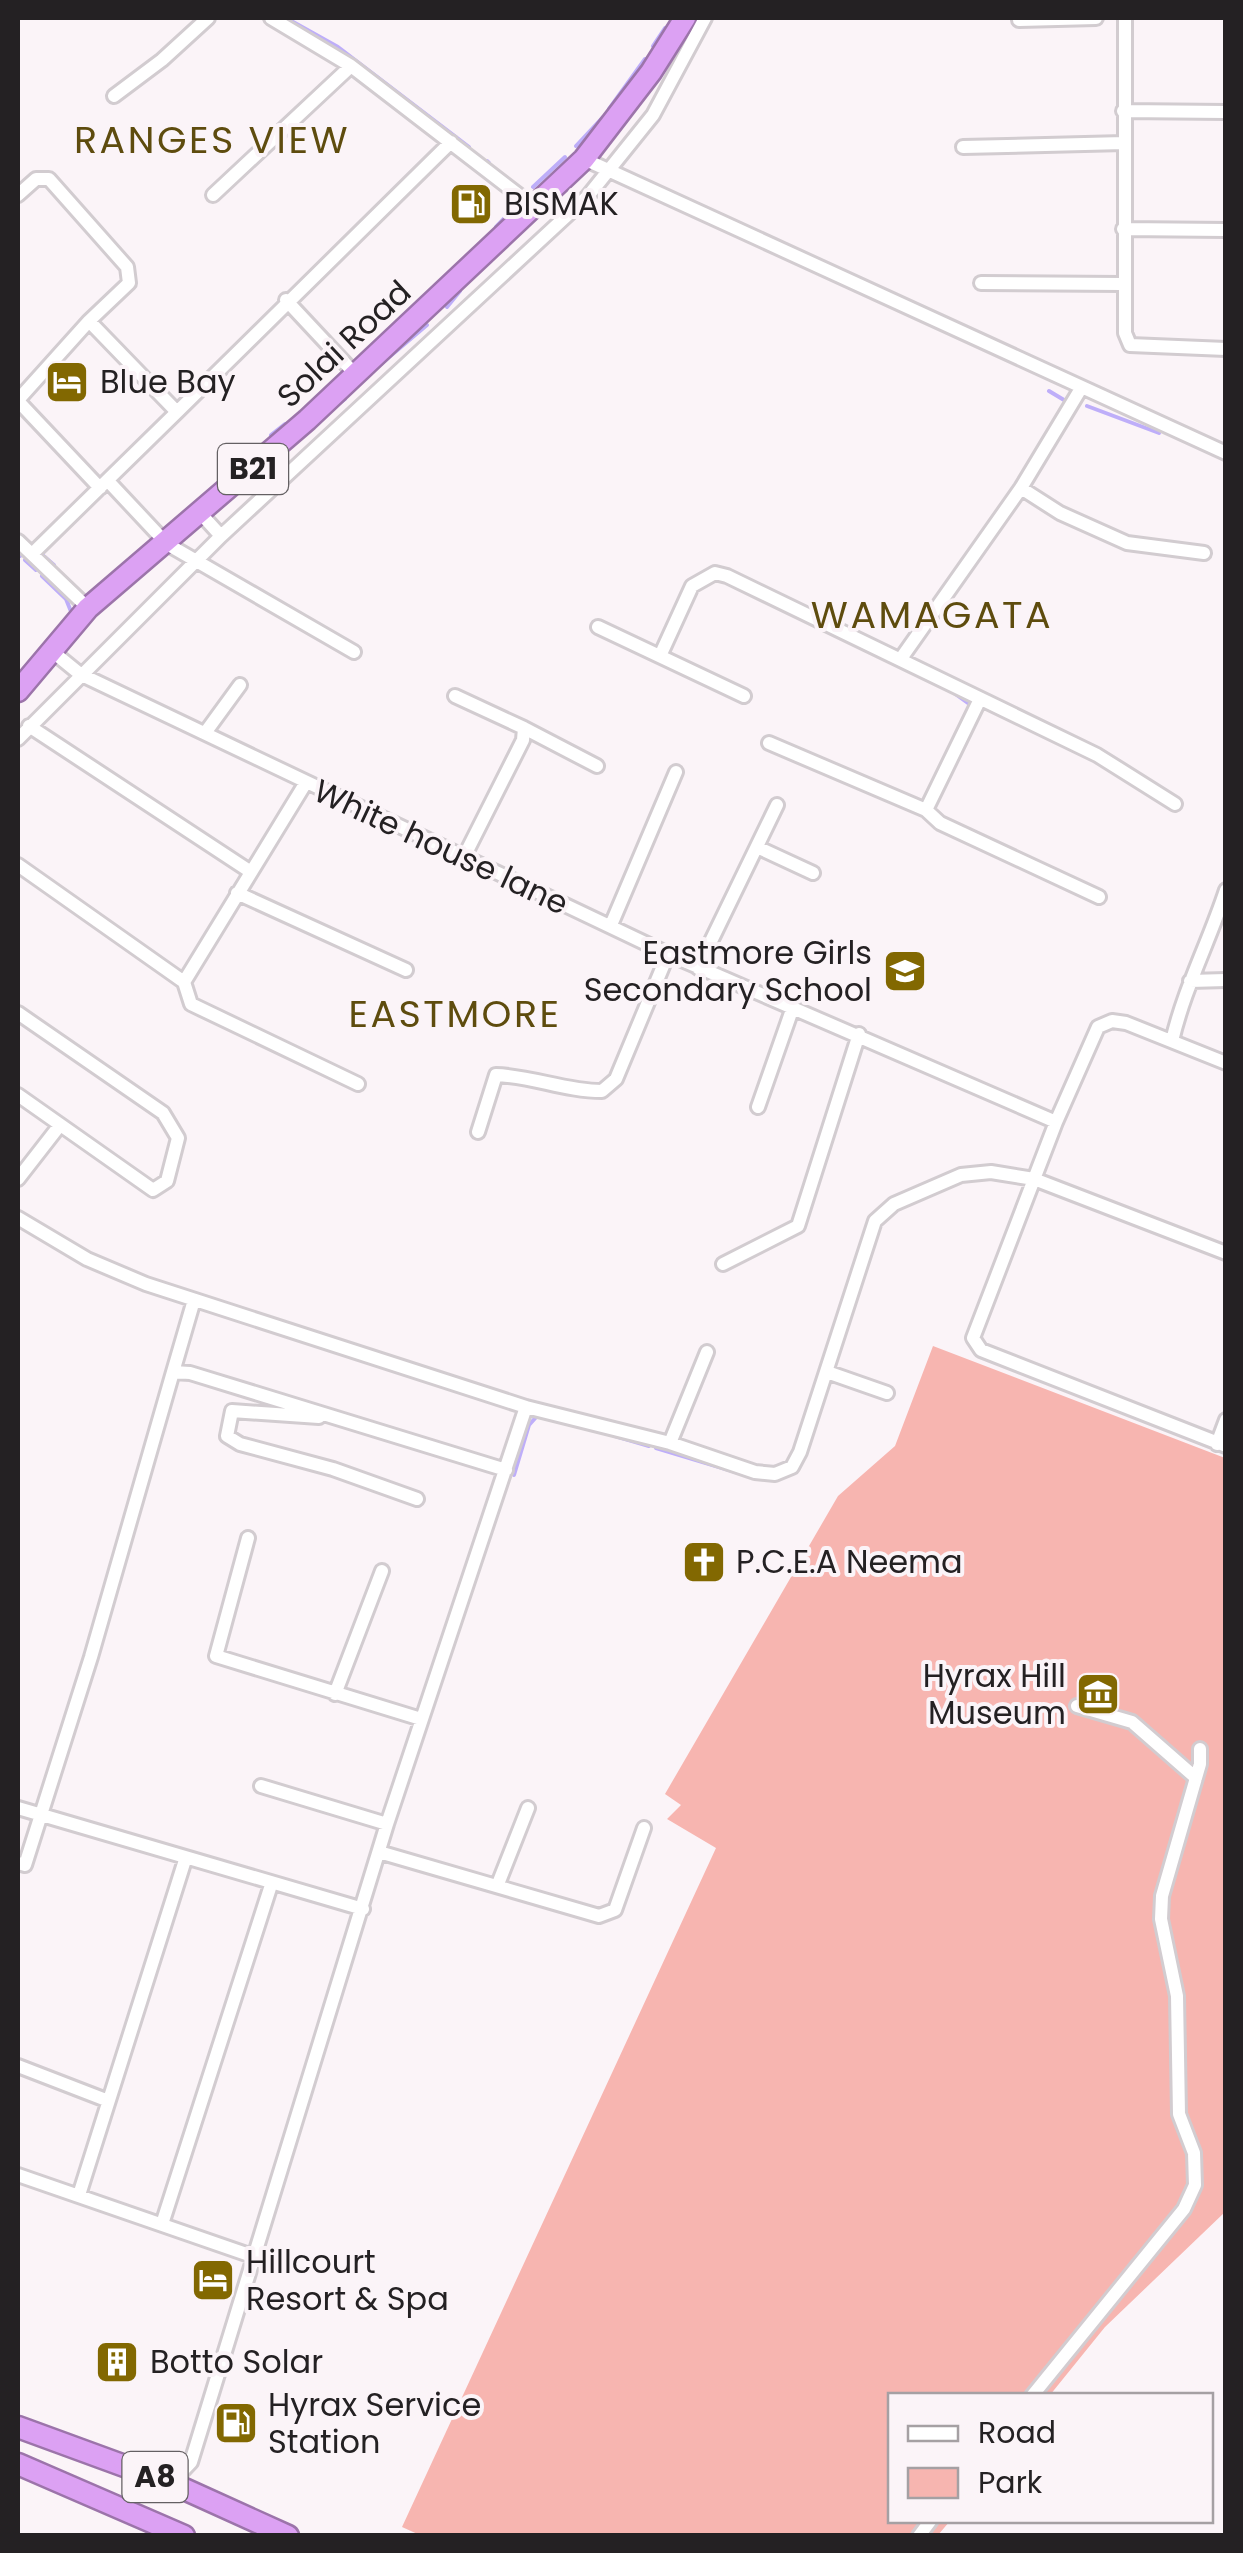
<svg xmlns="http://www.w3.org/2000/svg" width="1243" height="2553" font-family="Poppins,sans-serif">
	<rect width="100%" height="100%" fill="#fbf4f8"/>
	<path fill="#f7b5b0" d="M933 1346 1225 1458V2212L1105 2327 1050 2395 890 2396V2520L950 2521 938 2535 422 2536 402 2527 716 1848 667 1819 681 1805 665 1794 838 1496 895 1446Z"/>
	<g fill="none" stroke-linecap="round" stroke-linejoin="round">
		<path stroke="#beaef9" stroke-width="4" d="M286 18 338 47 469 147
			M653 46 665 28
			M609 109 645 59
			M576 146 603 117
			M487 161 489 163
			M533 187 565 157
			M496 227 515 207
			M447 307 460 291
			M381 364 427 325
			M1049 391 1064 400
			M1087 406 1159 433
			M333 408 345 399
			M271 435 285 424
			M248 456 258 447
			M223 479 234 468
			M18 553 20 556
			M40 553 54 565
			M25 560 36 570
			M42 576 66 599 72 614
			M954 693 972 706
			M615 1436 649 1446
			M656 1448 739 1473
			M514 1475 529 1425 538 1415"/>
		<g stroke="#d2ccd0" stroke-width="18">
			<path id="minor" d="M271 18 351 66 533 206
				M1125 18V333L1130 345 1226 349
				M1019 20 1096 18
				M114 96 162 60 208 18
				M1123 111 1226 112
				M963 147 1124 143
				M584 159 1226 453
				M18 195 36 179H49L127 267 129 283 89 321 177 412 32 554
				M213 195 351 66
				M1123 229 1226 230
				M981 283 1122 284
				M286 300 356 375
				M18 400 89 321
				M18 401 100 488
				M177 412 451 142
				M108 481 167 544 354 652
				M1021 488 1060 513 1127 543 1204 553
				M221 536 588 196 653 115 705 18
				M18 541 88 608
				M598 627 744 696
				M53 652 80 674 668 954 1056 1122
				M660 656 692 586 715 573 727 576 1097 755 1175 804
				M902 657 1021 488 1080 390
				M455 696 524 728 523 740 463 859
				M980 699 926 810 940 823 1099 897
				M29 726 251 872
				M524 728 597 766
				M205 733 240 685
				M18 739 221 536 202 515
				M769 743 926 810
				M305 784 184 982 191 1004 358 1084
				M757 847 813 873
				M18 865 184 982
				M237 893 406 970
				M611 925 676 772
				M698 968 777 805
				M1190 981 1226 980
				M18 1013 163 1113 178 1138 167 1181 153 1190 18 1095
				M1172 1041C1184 989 1209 942 1226 890
				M1226 1063 1126 1023 1112 1021 1098 1027 1056 1122 973 1338 981 1350 1226 1446
				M758 1107 793 1007
				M478 1132 496 1075C532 1076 565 1091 602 1091L616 1079 668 954
				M18 1179 60 1125
				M18 1218 87 1259 146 1284 526 1407 670 1443 755 1472 775 1474 792 1467 800 1452 875 1221 894 1204 961 1175 991 1172 1034 1179 1226 1253
				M723 1264 798 1226 859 1034
				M173 1372 194 1300
				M827 1372 887 1393
				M319 1417 232 1411 227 1436 240 1444 333 1469 417 1499
				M670 1443 707 1352
				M1217 1444 1226 1420
				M248 1538 216 1656 421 1719
				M335 1694 382 1571
				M1077 1706 1132 1722 1196 1778
				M261 1786 387 1824
				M18 1808 363 1909
				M379 1852 599 1916 615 1910 644 1828
				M18 1863 25 1865 91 1657 173 1372 190 1373 506 1470
				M498 1884 528 1808
				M18 2066 106 2100
				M18 2175 255 2257
				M79 2195 185 1860
				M163 2221 271 1885
				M1032 2396 1184 2209 1195 2185 1194 2153 1179 2114 1177 1996 1161 1919 1162 1896 1200 1764V1749
				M171 2483 191 2462 387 1824 526 1407
				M919 2536 931 2520"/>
		</g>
		<g stroke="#9c74aa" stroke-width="25">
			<path id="highway" d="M18 691 88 608 307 420 584 159 651 72 685 18
				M18 2427 171 2483 288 2536
				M18 2464 184 2536"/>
		</g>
		<use href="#minor" stroke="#fff" stroke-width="12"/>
		<use href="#highway" stroke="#dca1f3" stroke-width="20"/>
		<path stroke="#959093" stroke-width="4" stroke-dasharray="15 8" stroke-linecap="butt" d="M18 2535 20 2536"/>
	</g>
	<defs>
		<g id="fuel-square" transform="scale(2.25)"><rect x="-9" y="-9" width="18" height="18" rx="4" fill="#826801" stroke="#fbf4f8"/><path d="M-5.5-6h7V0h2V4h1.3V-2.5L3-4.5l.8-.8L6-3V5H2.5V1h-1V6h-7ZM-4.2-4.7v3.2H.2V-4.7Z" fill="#fff"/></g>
		<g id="hotel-square" transform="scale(2.25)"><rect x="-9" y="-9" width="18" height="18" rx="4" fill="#826801" stroke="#fbf4f8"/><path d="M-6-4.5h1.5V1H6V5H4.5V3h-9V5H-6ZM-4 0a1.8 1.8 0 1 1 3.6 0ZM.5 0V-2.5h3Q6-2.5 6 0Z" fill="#fff"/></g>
		<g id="school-square" transform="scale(2.25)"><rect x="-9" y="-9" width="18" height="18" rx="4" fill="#826801" stroke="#fbf4f8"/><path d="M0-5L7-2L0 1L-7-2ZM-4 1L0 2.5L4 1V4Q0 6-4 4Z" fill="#fff"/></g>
		<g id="church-square" transform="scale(2.25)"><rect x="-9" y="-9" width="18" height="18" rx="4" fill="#826801" stroke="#fbf4f8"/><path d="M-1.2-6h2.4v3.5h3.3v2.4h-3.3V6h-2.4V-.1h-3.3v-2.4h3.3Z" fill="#fff"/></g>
		<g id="museum-square" transform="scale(2.25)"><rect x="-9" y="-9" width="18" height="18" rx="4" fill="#826801" stroke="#fbf4f8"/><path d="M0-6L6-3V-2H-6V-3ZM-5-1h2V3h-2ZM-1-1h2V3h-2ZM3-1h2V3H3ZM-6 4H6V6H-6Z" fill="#fff"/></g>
		<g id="building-square" transform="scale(2.25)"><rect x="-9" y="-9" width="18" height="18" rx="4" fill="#826801" stroke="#fbf4f8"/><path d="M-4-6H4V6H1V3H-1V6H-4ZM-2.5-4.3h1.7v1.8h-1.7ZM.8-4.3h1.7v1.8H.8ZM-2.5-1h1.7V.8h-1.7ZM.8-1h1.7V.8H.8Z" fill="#fff"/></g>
	</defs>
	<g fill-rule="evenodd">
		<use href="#fuel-square" x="471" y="204"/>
		<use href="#hotel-square" x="67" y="382"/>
		<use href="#school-square" x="905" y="971"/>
		<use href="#church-square" x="704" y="1562"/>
		<use href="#museum-square" x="1098" y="1694"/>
		<use href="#hotel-square" x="213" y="2280"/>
		<use href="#building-square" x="117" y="2362"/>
		<use href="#fuel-square" x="236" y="2423"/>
	</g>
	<g text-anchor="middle" stroke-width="8" stroke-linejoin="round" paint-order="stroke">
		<g fill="#fbf4f8" stroke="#646063" stroke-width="2.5">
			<rect x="218" y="444" width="70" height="50" rx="8"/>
			<rect x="122.5" y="2452" width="65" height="50" rx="8"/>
		</g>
		<g font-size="30" font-weight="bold" fill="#242123">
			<text x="253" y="479">B21</text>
			<text x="155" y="2487">A8</text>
		</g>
		<g font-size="32" fill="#242123" stroke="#fbf4f8" text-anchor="start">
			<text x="504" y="215">BISMAK</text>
			<text x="100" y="393">Blue Bay</text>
			<text x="872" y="964" text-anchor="end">Eastmore Girls<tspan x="872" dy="37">Secondary School</tspan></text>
			<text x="736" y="1573">P.C.E.A Neema</text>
			<text x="1066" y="1687" text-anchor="end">Hyrax Hill<tspan x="1066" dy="37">Museum</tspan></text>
			<text x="246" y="2273">Hillcourt<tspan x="246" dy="37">Resort &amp; Spa</tspan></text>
			<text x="150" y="2373">Botto Solar</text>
			<text x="268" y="2416">Hyrax Service<tspan x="268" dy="37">Station</tspan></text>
		</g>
		<g font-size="32" fill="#242123" stroke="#fbf4f8">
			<text transform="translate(344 344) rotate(-43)" y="11">Solai Road</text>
			<text transform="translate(441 847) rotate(25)" y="11">White house lane</text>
		</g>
		<g font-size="38" letter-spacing="2.5" fill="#5e4c0e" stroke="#fbf4f8">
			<text x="212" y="153">RANGES VIEW</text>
			<text x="932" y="628">WAMAGATA</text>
			<text x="455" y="1027">EASTMORE</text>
		</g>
	</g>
	<rect width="1243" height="2553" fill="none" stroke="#242123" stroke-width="40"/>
	<rect x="888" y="2393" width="325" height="130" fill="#fbf4f8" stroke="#a5a0a3" stroke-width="2.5"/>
	<rect x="908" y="2426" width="50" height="15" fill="#ffffff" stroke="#a5a0a3" stroke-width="2.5"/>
	<text x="978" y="2443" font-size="30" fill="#242123">Road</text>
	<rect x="908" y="2468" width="50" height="30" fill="#f7b5b0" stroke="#a5a0a3" stroke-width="2.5"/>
	<text x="978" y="2493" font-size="30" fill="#242123">Park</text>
</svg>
